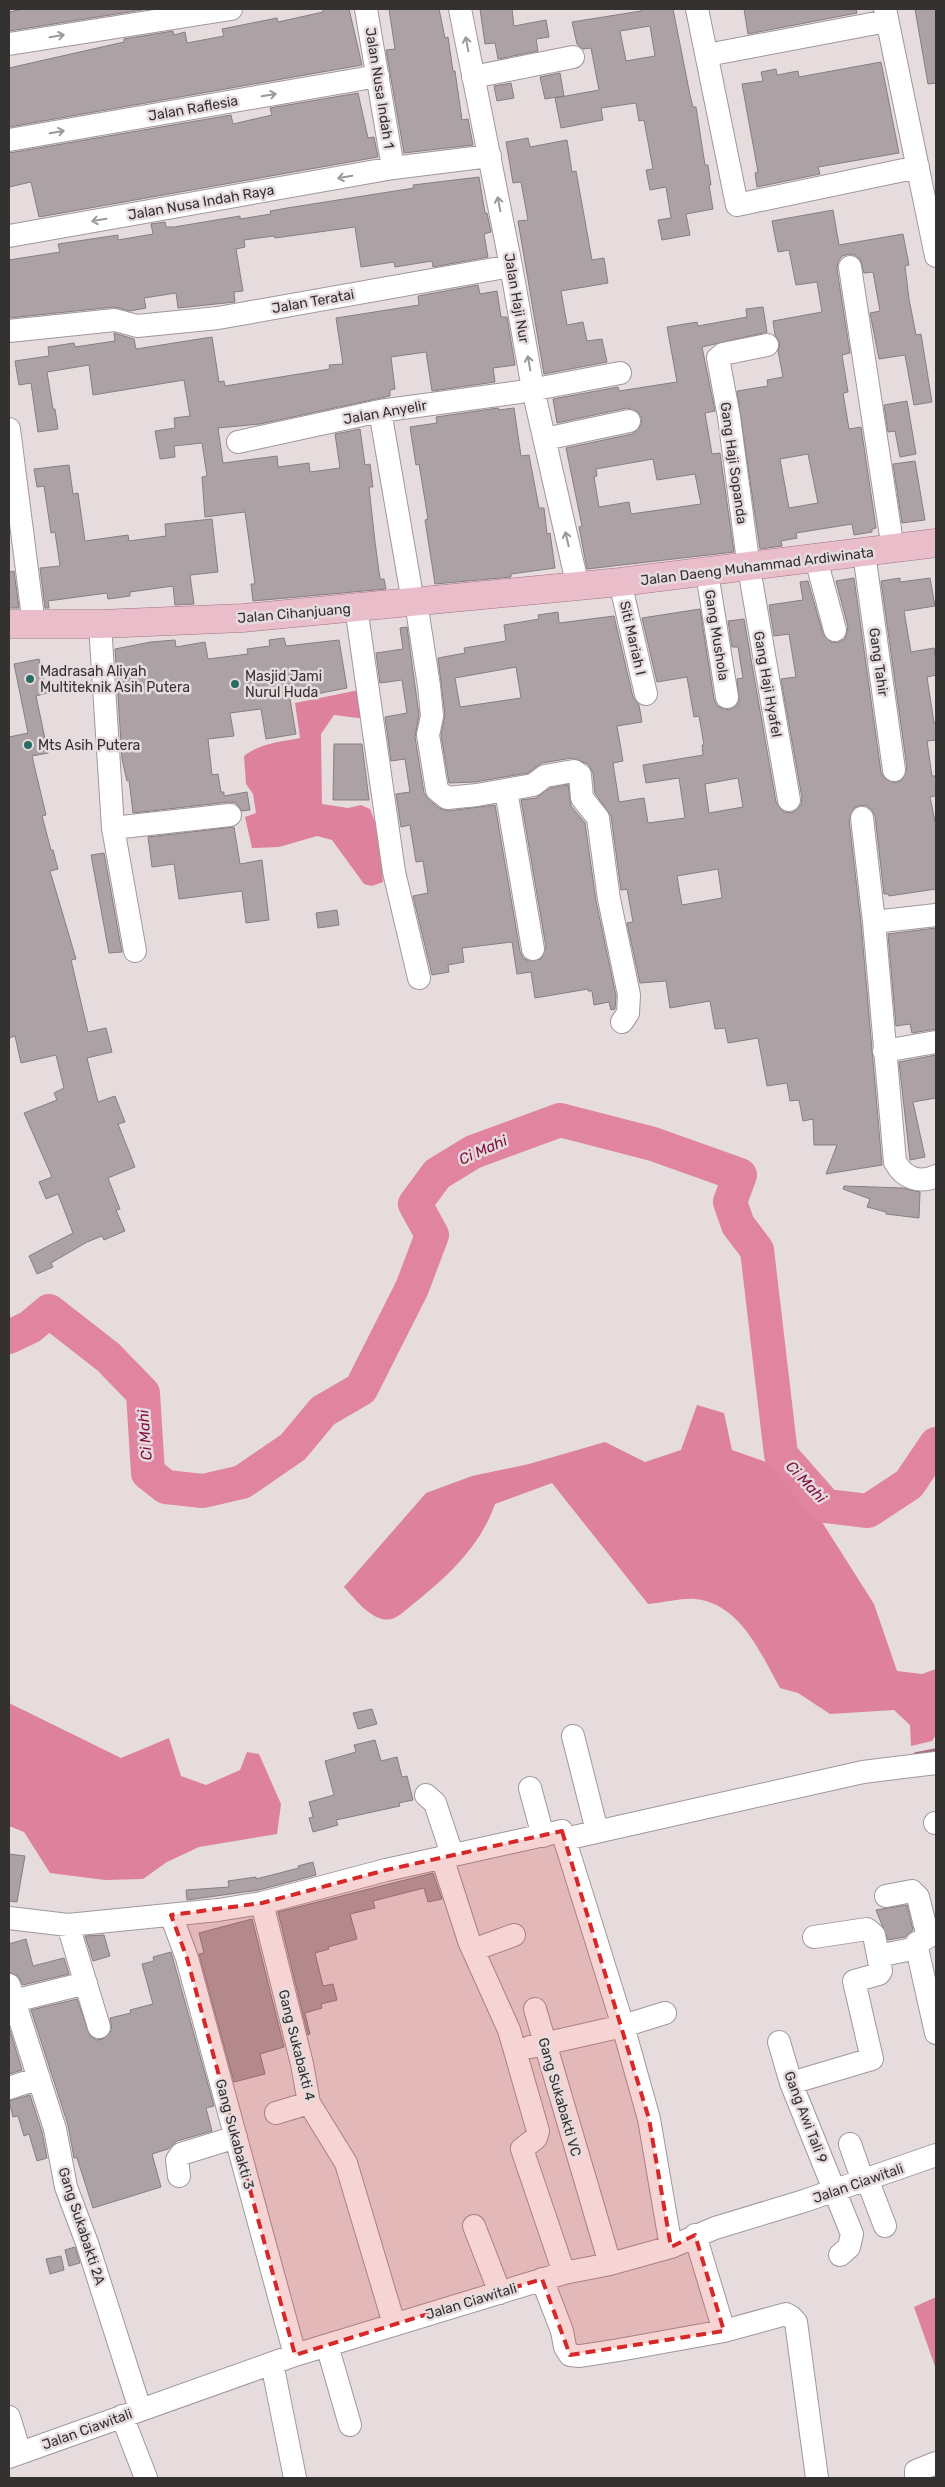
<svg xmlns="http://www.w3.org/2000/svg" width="945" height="2487" font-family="Rubik,sans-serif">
	<rect width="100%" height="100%" fill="#e6dcde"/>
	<path fill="#dd819d" d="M359 690 366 719 334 715 321 734 322 804 348 808 361 805 370 809 379 832 383 882 372 886 364 884 332 840 317 836 279 847 252 848 245 817 256 813 253 794 246 784 244 756C261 743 280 742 300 738L295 703Z
		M697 1405 724 1413 732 1450 789 1470 874 1604 897 1671 922 1674 936 1669V1735L932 1741 911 1746 910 1725 894 1710 830 1714 798 1693 780 1688C761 1654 740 1603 695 1599 680 1598 663 1603 648 1604L552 1483 495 1504C480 1547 447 1577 412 1605 403 1612 395 1622 382 1619 367 1615 354 1598 344 1587L426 1493 472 1476 529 1464 605 1442 645 1462 681 1450Z
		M9 1703 121 1758 169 1738 181 1776 206 1785 240 1770 247 1752 259 1754 281 1804 277 1834 199 1847 167 1862 143 1879 105 1880 50 1873 24 1832 9 1826Z
		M936 2297V2369L914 2307Z"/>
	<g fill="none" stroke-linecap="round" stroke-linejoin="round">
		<path stroke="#ac6b7f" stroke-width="5.5" d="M916 1755 936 1751"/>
		<path stroke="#e084a0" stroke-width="34" d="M9 1337 30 1327 49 1311 108 1357 143 1393 148 1473 166 1487 203 1491 242 1482 293 1447 323 1411 361 1389 412 1288 432 1235 415 1204 437 1174 473 1152 560 1120 653 1144 740 1175 730 1202 738 1225 757 1250 781 1455 826 1506 868 1511 909 1484 936 1444"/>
	</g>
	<path fill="#aca2a5" stroke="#877e80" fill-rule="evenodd" d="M24 9H148L9 31V12Z
		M323 9H349L362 65 9 127V68L124 42V39L173 31 174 35 185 32 187 43 224 36 222 29 277 18 278 22 323 12Z
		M389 9H439L445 38 448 37 453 71H455L462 120 468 119 473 145 404 153 386 50 395 49Z
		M480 9H512L514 26 546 20 549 37 536 39 538 51 498 59 495 43 485 44Z
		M641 9H673L690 95 693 107H696L705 165H708L711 185H709L713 209 686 214 690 235 662 240 658 220 671 218 666 187 650 190 646 170 653 169 644 120 639 121 636 103 601 108 603 120 561 128 555 98 599 90 591 48 583 49 577 44 572 22 641 11ZM650 26 655 56 626 61 620 31Z
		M744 9H856L857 13 748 34Z
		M915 9H936V83L928 84Z
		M881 62 899 153 818 167 820 174 757 187 755 173 758 172 742 84 763 81 761 72 776 69 777 75 798 71 799 77Z
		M560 73 564 96 545 99 540 77Z
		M511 83 514 98 497 101 494 86Z
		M358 93 368 138 374 137 378 157 39 217 31 182 9 187V153L231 115 233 124 272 115 270 108Z
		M528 138 530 147 567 140 572 172 576 171 592 260 604 258 608 283 561 291 567 325 583 322 587 341 602 339 607 362 544 374 518 221 528 220 521 182 513 183 506 142Z
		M479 177 485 213H487L491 232 484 234 488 257 433 267 432 261 395 267 394 262 361 267 355 227 275 238 274 236 244 240 245 247 236 249 243 291 234 292 235 302 178 308 176 293 144 298 146 308 130 311 114 307 9 318V260L60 252 58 244 118 235V240L153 234 151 224 165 222 166 227H174L240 216V219L271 214 270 211 287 208 414 188 413 185Z
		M833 210 839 245 903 234 909 265 905 266 909 299 916 335 921 334 932 402 914 405 905 355 879 359 870 313 880 311 873 272 864 273 860 259 855 255 849 254 842 256 838 262 837 269 850 353 842 355 848 392 843 393 849 429 861 427 876 528 872 529V532L854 535 852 524 796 533 797 538 781 541 782 546 760 549 737 391 768 386 767 380 783 377 778 351 780 343 775 335 773 321 822 312 817 282 796 285 789 250 778 252 772 221ZM808 454 818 503 789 508 780 459Z
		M478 285 480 294 497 291 501 317H507L515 365 493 368 495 382 432 391 426 352 391 357 395 389 390 390V396L260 424 218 428 223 463 277 456 278 467 309 463 310 472 340 468 335 434 360 429 365 465 370 464 373 487H369L375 542 380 579H384L386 589 253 601 251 584H255L245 512 205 517 202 477 207 476 202 443 174 446 175 457 160 459 155 431 175 428 174 418 190 416 184 380 93 395 89 365 47 372 53 409H55L58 429 38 432 31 383 19 385 15 361 49 356 48 347 74 343 75 347 115 341 114 333 134 339 136 349 212 337 219 382 224 381 225 386 330 369 329 365 343 364 336 318 419 305 418 296Z
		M763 307 767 332 702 347 715 411 705 413 712 454 720 453 734 552 587 569 579 527 582 526 566 448 632 434 641 425 642 419 638 412 627 408 557 423 553 399 618 387 619 391 677 382 667 327 697 322 698 326 747 317 746 309ZM653 459 657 480 695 474 701 504 631 514 629 502 599 507 594 477 597 476 596 469Z
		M907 401 916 454 900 457 895 431 888 432 884 405Z
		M498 408 499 410 514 408 521 456 529 455 539 508H544L547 534 550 533 555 568 511 574V577L435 584 425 520 428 519 419 464 416 465 410 427 437 423 436 417Z
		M915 461 925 520 902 523 893 464Z
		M69 465 73 494 78 493 85 541 128 535 129 541 166 536 165 524 212 519 218 572 190 575 194 604 175 605 173 586 130 592V596L108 599 107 593 48 601 49 608H45L40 568 60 566 55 532 51 533 44 486 37 487 34 469Z
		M14 571 19 608H9V572Z
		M854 578 881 772 884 778 895 783 902 780 907 768 881 581 900 578V582L930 578 935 606 904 611 911 652 934 648 936 661V675L927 677 934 723 936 722V740L927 741 932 776H936V796L930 797 936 826V889L889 896 888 894H884L875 816 872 810 867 806 860 805 854 808 849 820 861 923 882 1165 826 1174 837 1145H814L813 1119 803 1121 799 1100 790 1101 787 1083 767 1086 758 1038 728 1043 725 1028 715 1029 710 1001 670 1008 666 981 640 983 627 923 633 922 627 889 621 890 611 816 595 793 593 773 588 764 572 758 542 763 528 773 475 782 449 783 441 735 445 715 438 658 465 653 464 648 506 641 504 625 539 619 538 615 558 612 559 623 614 616 633 697 639 705 642 722 617 726 623 761 613 763 619 802 644 798 648 823 685 818 679 778 646 783 643 765 703 755 702 745H704L699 716 694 717 687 677 657 682 642 618 700 609 714 699 717 706 729 710 735 707 739 702 737 679 743 678 738 647H732L728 621 744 619 776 802 784 812 792 813 801 805 802 798 781 679 796 677 789 634 774 636 769 605 803 600 800 582 808 581 823 634 831 642H839L845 639 848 627 836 581ZM516 667 521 698 460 707 455 678ZM738 778 743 807 709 813 705 784ZM718 869 722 898 682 905 677 876Z
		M407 627 419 715 415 737 424 793 429 800 439 808 448 811 495 805 520 951 523 958 529 961 541 959 546 947 521 800 536 798 550 788 568 785 571 806 585 823 596 901 616 996 615 1009 611 1010 609 1002 594 1005 592 991H588V989L535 998 531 972 517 974 512 942 462 948 464 962 448 965 449 972 432 975 413 896 428 893 423 861 416 862 410 825 401 827 396 794 410 792 405 759 391 761 385 717 407 713 402 680 380 683 376 653 403 649 400 628Z
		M284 638 286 646 339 640 347 688 290 699 296 734 266 739 261 709 230 713 234 736 208 739 212 775 218 774 221 792H224V796L247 792 250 810 242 811 236 803 229 802 133 813 129 780 127 781 122 759 115 649 151 642 175 640 176 647 205 642 208 659 248 654 247 649 270 646 269 640Z
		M39 659 47 693 36 696 48 753 32 756 46 815 42 816 51 850H53L58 869 50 871 76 959 71 960 88 1032 106 1028 112 1052 87 1058 98 1102 115 1096 125 1122 118 1124 135 1167 108 1178 120 1209 116 1210 125 1231 104 1240 102 1236 87 1242 51 1263 53 1267 37 1274 29 1256 73 1233 58 1194 46 1199 39 1182 52 1177 24 1113 57 1100 54 1093 64 1088 56 1055 21 1063 15 1036 9 1038V737L28 733 14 664Z
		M334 744H362L369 800H333Z
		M234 827 240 864 262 860 269 920 246 923 242 891 179 899 174 864 152 867 148 837Z
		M104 853 122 952 109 953 91 855Z
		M337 910 339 925 318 928 316 913Z
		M936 928V1029L912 1033 910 1024 896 1026 888 934Z
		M936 1055V1098L913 1102 925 1157 910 1160 899 1062Z
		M844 1186 902 1188 920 1192 919 1218 886 1214V1212L867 1207 870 1199 843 1189Z
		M372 1709 377 1724 358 1729 353 1713Z
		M375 1740 381 1761 397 1757 402 1777 407 1776 413 1800 399 1803 400 1806 336 1820 338 1825 313 1832 309 1818 313 1817 309 1802 334 1795 325 1761 356 1752 354 1745Z
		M9 1854 25 1856 17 1902 9 1901Z
		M313 1862 316 1875 259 1890 187 1900 186 1890 229 1887 228 1881 256 1877V1879L299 1868 298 1866Z
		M433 1873 442 1899 428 1902 424 1888 373 1901 375 1908 350 1914 357 1939 328 1947 329 1949 315 1953 323 1986 333 1984 337 2000 321 2004 322 2008 305 2013 310 2034 308 2035 278 1912Z
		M907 1905 913 1930 905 1937 888 1940 876 1910Z
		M252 1919 284 2047 260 2054 265 2074 234 2082 199 1954 204 1953 199 1933Z
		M104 1935 110 1956 93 1961 85 1936Z
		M26 1939 33 1966 64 1958 69 1974 23 1985 18 1976 9 1972V1944Z
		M171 1952 214 2106 206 2108 212 2131 177 2141 168 2149 152 2154 161 2187 93 2208 77 2158H74L68 2125 31 2010 77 1999 90 2036 97 2040 103 2039 112 2030 110 2018 131 2013 130 2010 153 2004 142 1964 154 1961 153 1957Z
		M9 2027 22 2070 9 2074Z
		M30 2095 42 2132 47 2158 37 2161 29 2134 24 2136 18 2116 13 2117 9 2101Z
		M75 2247 80 2263 69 2266 65 2250Z
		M61 2256 64 2270 50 2274 46 2259Z"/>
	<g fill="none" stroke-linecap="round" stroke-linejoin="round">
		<g stroke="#a09799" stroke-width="24">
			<path id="minor" d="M366 9 393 168
				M460 9 511 266 533 389 578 587
				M697 9 737 205 918 167
				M885 9 936 256
				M9 44 231 9
				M707 55 887 21
				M473 77 573 57
				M9 140 378 76
				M9 236 393 168 490 156
				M850 267 893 549
				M9 331 115 320 137 326 218 318 511 266
				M767 345 723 354 718 358 729 417 749 568 789 800
				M380 411 413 602
				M9 429 34 625
				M545 439 629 421
				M238 442 380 411 520 392 620 373
				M864 553 894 770
				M816 559 835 630
				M707 573 727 697
				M620 582 646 694
				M416 602 429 686 432 716 428 735 437 790 447 798 477 795 533 785 545 776 574 771 580 775 582 798 598 818 609 899 629 995 628 1013 622 1022
				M356 607 394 872 419 978
				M100 624 113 828 135 951
				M506 790 533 949
				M862 818 874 922 895 1162C904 1178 919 1184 936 1176
				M113 828 230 815
				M874 922 936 915
				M884 1051 936 1042
				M573 1736 597 1831
				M530 1788 543 1836
				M426 1795 435 1803 452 1854
				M935 1823H936
				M565 1839 863 1772 936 1763
				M442 1857 469 1941 509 2030 538 2131 536 2138 522 2149 564 2273
				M886 1896 912 1891 918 1897 928 1937 917 1943V1948L936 2033
				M262 1903 302 2064 309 2103 346 2163 394 2324
				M171 1915 187 1958 295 2355
				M9 1918 68 1925 218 1910 262 1903 386 1870 562 1831 623 2026 649 2119 671 2247
				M68 1925 99 2027
				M473 1950 514 1935
				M878 1956 917 1948
				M9 1985 55 2129 66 2187 87 2243 140 2409
				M14 2001 86 1983
				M535 2009 610 2264
				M779 2042 791 2083 852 2234 849 2247 840 2255
				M530 2047 623 2026 665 2013
				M791 2083 872 2059 854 1981 879 1974 881 1971 874 1935 867 1929 814 1937
				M9 2088 39 2078
				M276 2113 309 2103
				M850 2144 863 2181
				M179 2176 177 2160 181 2154 236 2137
				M867 2179 885 2226
				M474 2226 500 2293
				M695 2235 724 2331
				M542 2279 562 2331 565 2347 570 2355 580 2356 619 2350 724 2331 786 2314 791 2317 796 2322 817 2478
				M327 2345 350 2425
				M272 2363 295 2478
				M122 2416 146 2478
				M9 2417 20 2453
				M9 2457 295 2355 564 2273 610 2264 671 2247 715 2228 804 2201 936 2155
				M916 2478V2471L936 2463"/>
		</g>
		<g stroke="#a16f7e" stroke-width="29">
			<path id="major" d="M9 624H100L243 618 620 582 936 543"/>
		</g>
		<use href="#minor" stroke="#fff" stroke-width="22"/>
		<use href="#major" stroke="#eabdca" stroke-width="28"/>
	</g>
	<defs><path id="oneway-shaft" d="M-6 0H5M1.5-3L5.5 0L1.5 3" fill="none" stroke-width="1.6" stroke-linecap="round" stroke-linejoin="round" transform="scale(1.25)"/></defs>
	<g stroke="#9a9898">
		<use href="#oneway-shaft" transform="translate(57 36) rotate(-9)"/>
		<use href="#oneway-shaft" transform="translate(467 44) rotate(-101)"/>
		<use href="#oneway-shaft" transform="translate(269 95) rotate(-10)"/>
		<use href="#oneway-shaft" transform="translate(57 132) rotate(-10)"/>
		<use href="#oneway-shaft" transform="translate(345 177) rotate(170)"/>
		<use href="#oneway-shaft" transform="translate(499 204) rotate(-101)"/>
		<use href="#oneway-shaft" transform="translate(99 220) rotate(170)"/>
		<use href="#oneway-shaft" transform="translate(529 363) rotate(-100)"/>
		<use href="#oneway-shaft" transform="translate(567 539) rotate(-103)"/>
	</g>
	<path fill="#d62828" fill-opacity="0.2" stroke="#d62828" stroke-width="4" stroke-dasharray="10 6" stroke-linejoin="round" d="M562 1831 649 2119 671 2247 695 2235 724 2331 570 2355 542 2279 295 2355 187 1958 171 1915 262 1903 386 1870Z"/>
	<g fill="#286e63" stroke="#e6dcde" stroke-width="2">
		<circle cx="30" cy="679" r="5"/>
		<circle cx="235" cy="684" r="5"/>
		<circle cx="28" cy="745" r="5"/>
	</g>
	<g text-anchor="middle" stroke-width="5" stroke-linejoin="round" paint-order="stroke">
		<g font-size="14" fill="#343131" stroke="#e6dcde">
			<text transform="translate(380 88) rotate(81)" y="5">Jalan Nusa Indah 1</text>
			<text transform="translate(193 108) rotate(-10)" y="5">Jalan Raflesia</text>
			<text transform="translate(201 202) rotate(-10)" y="5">Jalan Nusa Indah Raya</text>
			<text transform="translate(517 298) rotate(80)" y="5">Jalan Haji Nur</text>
			<text transform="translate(313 301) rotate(-10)" y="5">Jalan Teratai</text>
			<text transform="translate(385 412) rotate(-10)" y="5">Jalan Anyelir</text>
			<text transform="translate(734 463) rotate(82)" y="5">Gang Haji Sopanda</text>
			<text transform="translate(757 566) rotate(-7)" y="5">Jalan Daeng Muhammad Ardiwinata</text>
			<text transform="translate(294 613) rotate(-5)" y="5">Jalan Cihanjuang</text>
			<text transform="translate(717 635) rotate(81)" y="5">Gang Mushola</text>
			<text transform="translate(633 638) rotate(77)" y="5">Siti Mariah I</text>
			<text transform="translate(879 662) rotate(82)" y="5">Gang Tahir</text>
			<text transform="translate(768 684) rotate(80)" y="5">Gang Haji Hyafel</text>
			<text transform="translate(297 2045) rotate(76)" y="5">Gang Sukabakti 4</text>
			<text transform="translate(560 2097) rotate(74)" y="5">Gang Sukabakti VC</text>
			<text transform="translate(806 2117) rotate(69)" y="5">Gang Awi Tali 9</text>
			<text transform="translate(235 2134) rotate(75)" y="5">Gang Sukabakti 3</text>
			<text transform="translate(858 2183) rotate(-19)" y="5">Jalan Ciawitali</text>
			<text transform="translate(82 2226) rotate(72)" y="5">Gang Sukabakti 2A</text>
			<text transform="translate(471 2301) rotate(-17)" y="5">Jalan Ciawitali</text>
			<text transform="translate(87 2429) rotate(-20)" y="5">Jalan Ciawitali</text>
		</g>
		<g font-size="14" fill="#343131" stroke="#e6dcde" text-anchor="start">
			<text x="40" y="676">Madrasah Aliyah<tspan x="40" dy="16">Multiteknik Asih Putera</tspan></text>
			<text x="245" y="681">Masjid Jami<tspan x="245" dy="16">Nurul Huda</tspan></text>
			<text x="38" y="750">Mts Asih Putera</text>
		</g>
		<g font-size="15" font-style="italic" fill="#7f0f41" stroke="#e6dcde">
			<text transform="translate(483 1150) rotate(-24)" y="5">Ci Mahi</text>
			<text transform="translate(145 1435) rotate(-94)" y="5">Ci Mahi</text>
			<text transform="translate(806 1482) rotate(47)" y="5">Ci Mahi</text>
		</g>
	</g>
	<rect width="945" height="2487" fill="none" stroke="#343131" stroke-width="20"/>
</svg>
